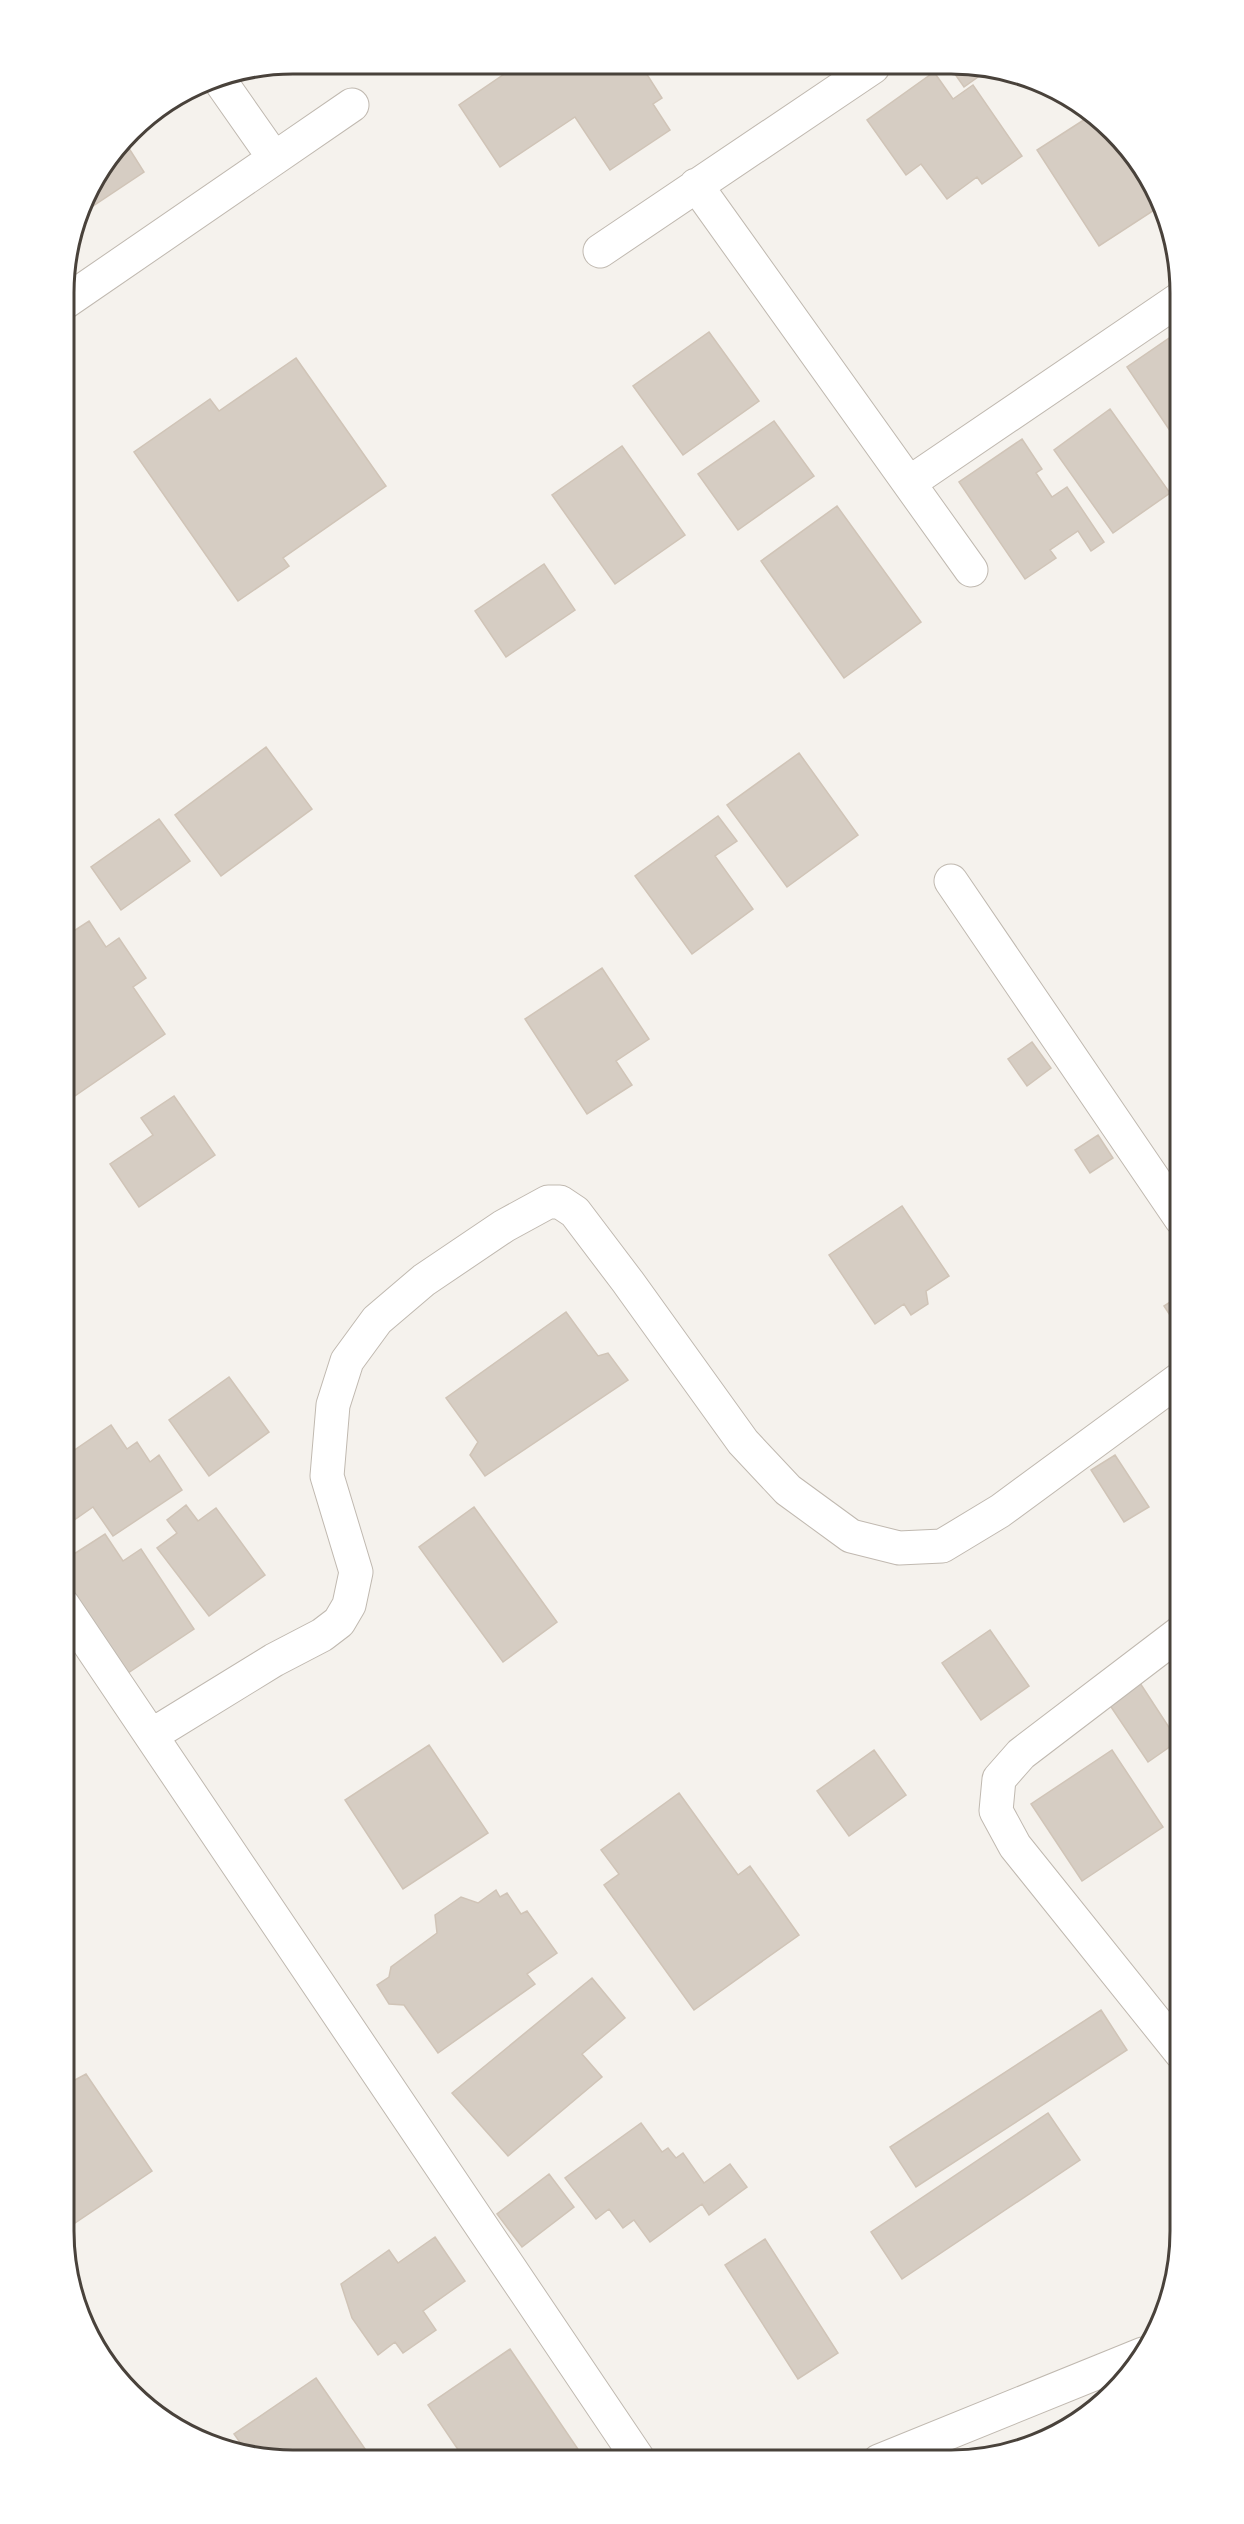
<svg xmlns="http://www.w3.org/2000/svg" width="1244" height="2524" font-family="Karla,sans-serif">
	<rect width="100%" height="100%" fill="#f5f2ed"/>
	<path fill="#d6cdc3" stroke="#d0c4b7" stroke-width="1.5" d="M519 64 610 65 615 73 626 65H641L662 98 653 104 670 130 610 170 575 117 500 167 459 105Z
		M950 67H992L964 87Z
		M934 72 953 99 973 85 1022 156 982 184 977 177 947 199 921 164 906 175 867 120Z
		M1093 114 1102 120 1142 165 1162 205 1099 246 1037 150Z
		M125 142 144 172 81 214 87 191Z
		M1181 330V447L1127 367Z
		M709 332 759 401 683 455 633 386Z
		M296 358 386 486 283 558 289 566 238 601 134 452 210 399 219 411Z
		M1110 409 1170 493 1113 533 1054 450Z
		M774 421 814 476 738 530 698 474Z
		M1022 439 1042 469 1036 473 1052 497 1067 487 1104 542 1091 551 1078 531 1050 550 1056 558 1025 579 959 482Z
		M622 446 685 535 615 584 552 495Z
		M837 506 921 622 844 678 761 561Z
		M544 564 575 610 506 657 475 611Z
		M266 747 312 809 221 876 175 815Z
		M799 753 858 835 787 887 727 805Z
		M718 816 737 841 715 856 753 909 692 954 635 876Z
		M159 819 190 861 121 910 91 867Z
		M89 921 106 947 119 938 146 978 133 987 165 1034 63 1104V938Z
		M602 968 649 1039 616 1061 632 1085 587 1114 525 1019Z
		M1032 1042 1051 1068 1027 1086 1008 1059Z
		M174 1096 215 1155 139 1207 110 1164 153 1135 141 1118Z
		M1098 1135 1113 1158 1090 1173 1075 1150Z
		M902 1206 949 1276 926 1291 928 1304 911 1315 904 1304 875 1324 829 1255Z
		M1181 1295V1332L1164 1306Z
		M566 1312 598 1356 608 1353 628 1380 485 1476 470 1455 478 1442 446 1398Z
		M229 1377 269 1432 209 1476 169 1420Z
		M111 1425 127 1449 137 1442 150 1462 159 1455 182 1490 113 1536 93 1507 67 1525 63 1519V1458Z
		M1115 1455 1149 1507 1124 1522 1091 1470Z
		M186 1505 198 1521 216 1508 265 1575 209 1616 157 1548 177 1533 167 1520Z
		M474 1507 557 1622 503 1662 419 1547Z
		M105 1534 123 1561 141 1549 194 1629 125 1675 63 1583V1561Z
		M990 1630 1029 1686 981 1720 942 1663Z
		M1138 1680 1178 1741 1148 1762 1107 1701Z
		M429 1745 488 1833 403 1889 345 1800Z
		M874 1750 906 1795 849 1836 817 1791Z
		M1112 1750 1163 1827 1082 1881 1031 1804Z
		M679 1793 738 1875 750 1866 799 1935 694 2010 604 1885 619 1874 601 1850Z
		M496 1890 500 1897 507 1893 521 1914 527 1911 557 1953 527 1974 535 1984 438 2053 404 2005 389 2004 377 1985 389 1977 391 1967 437 1933 435 1915 461 1897 478 1903Z
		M592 1978 625 2018 582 2054 602 2077 508 2156 452 2093Z
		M1101 2010 1127 2050 916 2187 890 2147Z
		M63 2066 73 2081 86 2074 152 2171 63 2231Z
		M1048 2113 1080 2160 902 2279 871 2232Z
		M641 2123 662 2152 668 2148 676 2158 683 2153 704 2183 730 2164 747 2187 709 2215 702 2204 650 2242 634 2220 623 2228 609 2209 596 2219 565 2178Z
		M549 2174 574 2207 522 2247 497 2214Z
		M435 2237 465 2281 423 2311 436 2330 403 2353 395 2342 378 2355 352 2318 341 2284 389 2250 398 2263Z
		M765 2239 838 2353 798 2379 725 2265Z
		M510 2349 584 2458 581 2460H465L428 2405Z
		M316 2378 372 2459H263L249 2455 234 2434Z"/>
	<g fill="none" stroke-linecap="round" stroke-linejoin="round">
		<g stroke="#c0b9b0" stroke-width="35">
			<path id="minor" d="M218 78 274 158
				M696 185 971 570
				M600 251 873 67
				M64 303 352 105
				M909 483 1181 298
				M951 881 1181 1219
				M63 1605 639 2460
				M152 1735 274 1660 322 1635 339 1622 349 1605 356 1572 327 1476 333 1405 347 1361 377 1320 424 1280 504 1226 548 1202H560L575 1212 628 1282 743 1442 788 1490 851 1536 899 1548 942 1546 1000 1511 1181 1378
				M1181 2053 1015 1846 996 1811 999 1779 1021 1754 1181 1632
				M879 2461 1143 2354"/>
		</g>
		<use href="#minor" stroke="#fff" stroke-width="33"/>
	</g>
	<path d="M0 0H1244V2524H0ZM293 74H951A219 219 0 0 1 1170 293V2231A219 219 0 0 1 951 2450H293A219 219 0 0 1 74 2231V293A219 219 0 0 1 293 74Z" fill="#fff" fill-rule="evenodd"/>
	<path fill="none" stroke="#49423b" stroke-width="3" d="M293 74H951A219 219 0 0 1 1170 293V2231A219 219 0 0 1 951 2450H293A219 219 0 0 1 74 2231V293A219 219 0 0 1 293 74Z"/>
</svg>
